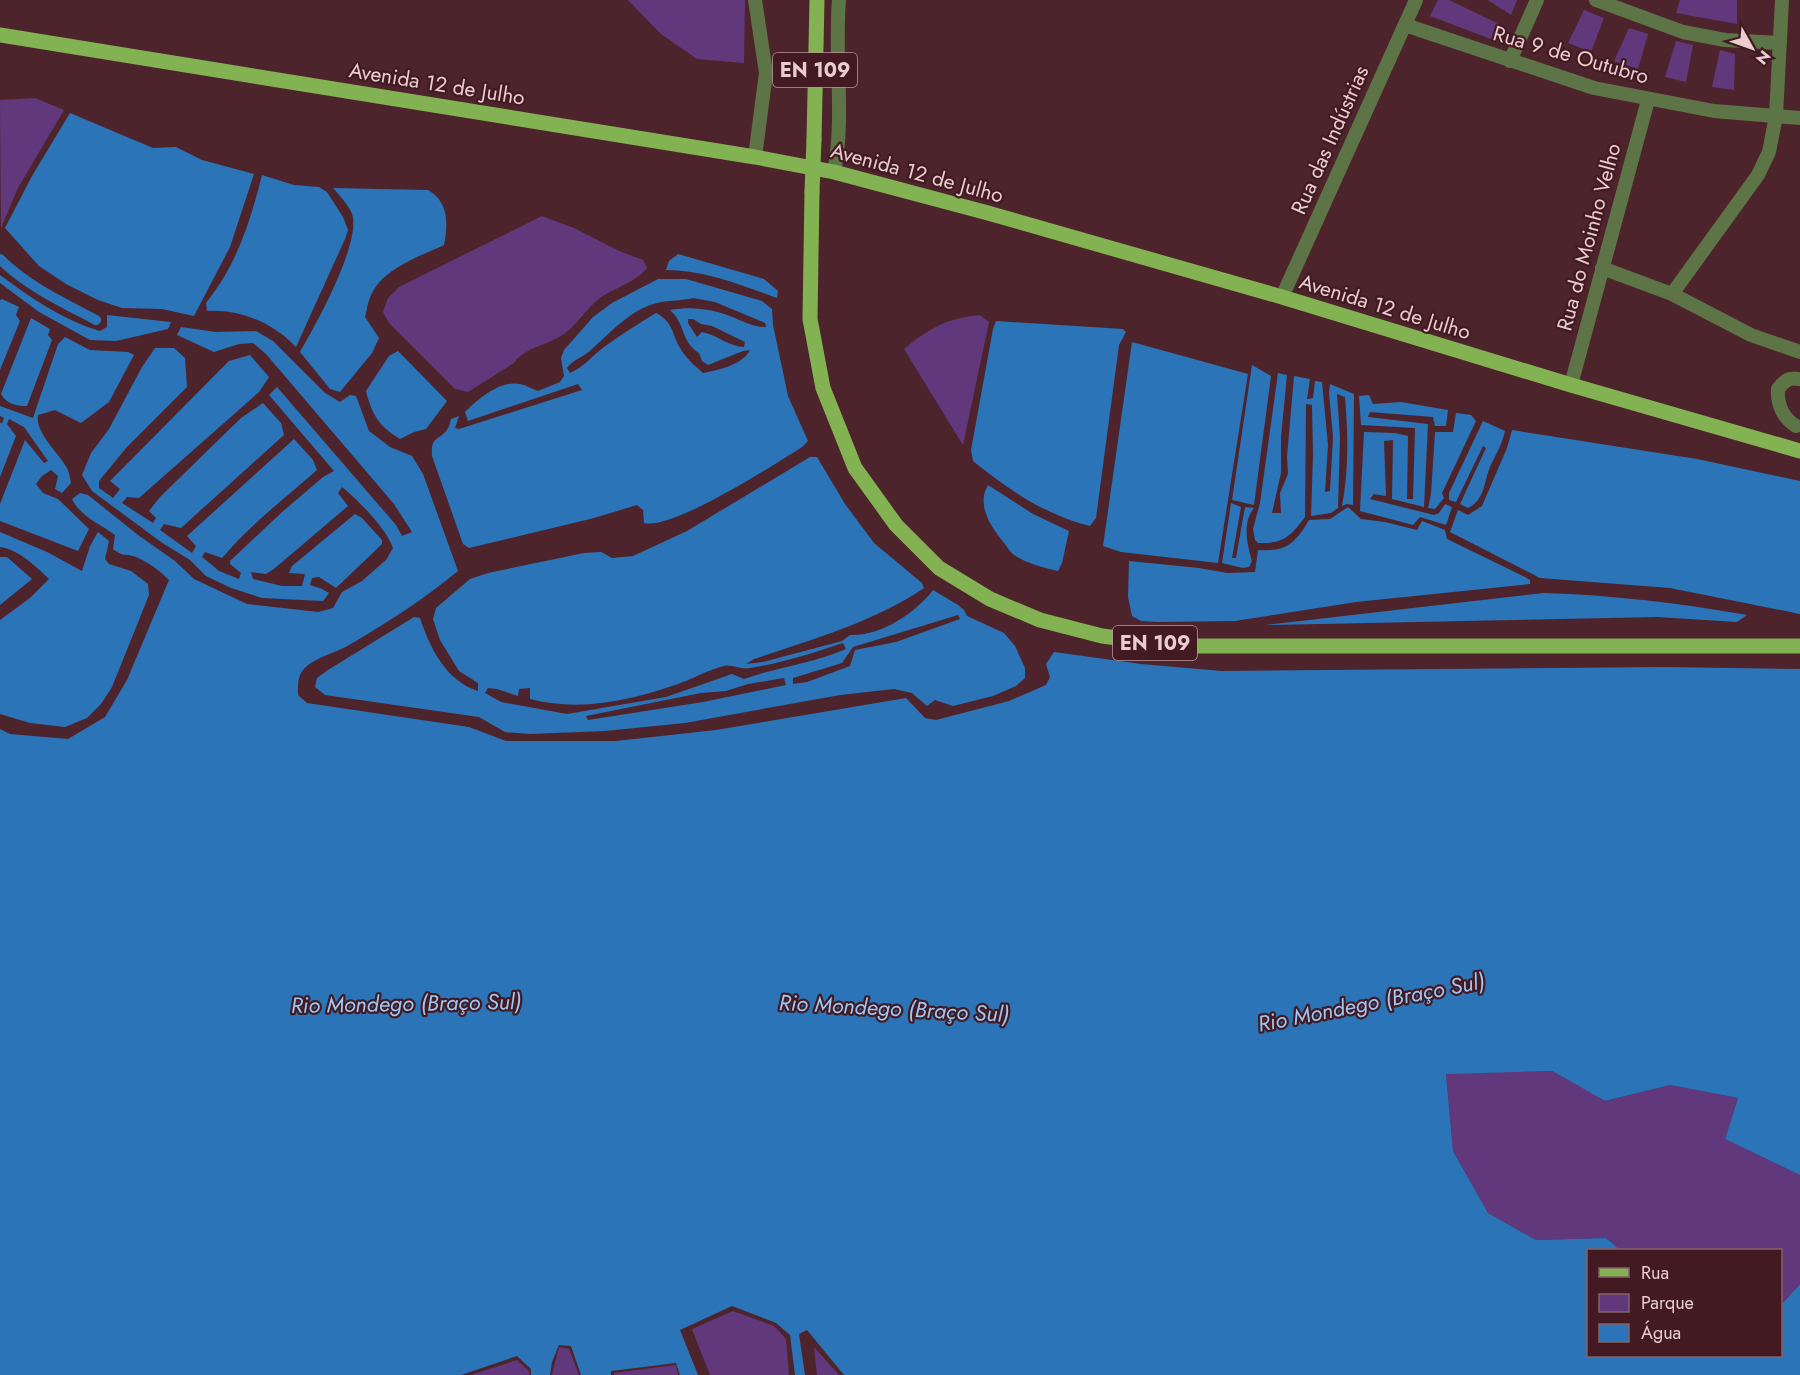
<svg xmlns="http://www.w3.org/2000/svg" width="1800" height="1375" font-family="Jost,sans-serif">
	<rect width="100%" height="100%" fill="#4e242c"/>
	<path fill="#62387d" d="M628 0H745L744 63 697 59 661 34Z
		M1438 0H1449L1505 27 1499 42 1430 16Z
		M1488 0H1517L1511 15Z
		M1680 0H1737V24L1676 13Z
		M1584 10 1604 18 1591 52 1568 43Z
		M1629 28 1648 34 1638 69 1614 61Z
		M1676 41 1693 45 1686 82 1665 77Z
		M1720 50 1735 54 1734 90 1712 87Z
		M35 98 64 110 18 188 1 228 0 100Z
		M542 216 574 228 619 251 643 260 647 268C635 283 615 287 600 298 584 310 576 328 559 337 544 346 524 348 514 363L468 392 455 389 389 323 383 312 388 298 399 287Z
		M980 315 989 322 963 445 904 349C930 328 947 318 980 315Z
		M1552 1071 1605 1101 1670 1085 1738 1098 1725 1139 1800 1175V1284L1781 1305 1780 1250H1620L1605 1238 1536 1240 1488 1213 1453 1151 1446 1073Z
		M733 1311 774 1326 786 1339 789 1375H710L692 1329Z
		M559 1347 569 1349 579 1375H552Z
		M814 1347 839 1375H817Z
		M517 1360 529 1371V1375H471Z
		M676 1365 678 1375H614V1373Z"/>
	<path fill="#2c74b8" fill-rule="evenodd" d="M70 113 153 148 176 147 202 160 254 174 230 247 194 316 162 309 122 308 98 300 66 284 39 266 5 228 32 176Z
		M262 175 294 185 319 187 327 192 343 217 348 230 345 239 296 347C273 323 241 309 207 311L206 303C237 264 250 223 262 175Z
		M333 188 428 190C449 202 448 224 444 245 419 257 380 269 370 298 367 304 367 311 365 317L379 338 372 353 340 392 330 389 300 352C315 326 362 242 352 214 349 205 339 195 333 188Z
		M678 254 764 279 778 291 777 298C741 285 704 270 666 270L669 261Z
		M0 275C31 298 63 320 100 331L107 327V315L171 322 168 329 116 341 90 340 39 312 0 283Z
		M658 279H686L762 301 772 309 773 325 788 396 808 441 802 447C774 465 673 530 644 523L643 510 637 505 594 518 469 548 463 544 432 456C431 436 437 442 447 430 449 427 450 423 451 419L459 416 455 428 459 429 582 390 578 384 468 421 465 412C478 399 500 380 520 384 526 385 532 389 538 391L560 382 564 376 561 358 564 350 593 317 612 303ZM693 298 715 302 765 323 766 327C754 327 746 323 735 318 713 309 693 306 670 310 686 324 680 341 699 353L702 361 708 365 743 351 750 350C742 365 719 370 703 373 695 366 686 358 680 348 671 332 674 323 656 313 638 324 620 335 604 347 592 356 584 367 570 373L567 368C572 360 584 357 592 349 612 331 633 307 661 302 671 300 682 301 693 298ZM688 319H693L701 324 712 326 745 342 744 347C730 347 717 335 702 332L697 337 688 323Z
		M2 299 19 307 16 315 20 321 0 370V300Z
		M31 318 50 329 48 335 52 340 27 406C15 406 7 404 1 394Z
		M996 321 1123 329 1126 332 1119 345 1096 518 1090 526C1047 516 1006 488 973 461L971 450 993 329Z
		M181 327 216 332 256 331 273 341 325 393 340 402 350 395 356 396 369 431 390 447 412 456 423 474 458 571C424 599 387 623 349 645 336 653 319 656 307 666 297 674 298 684 298 695L307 703 469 727 506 741H616L716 730 906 698 925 718 936 720 1009 701 1046 685 1050 677 1046 664 1054 652 1141 664 1222 671 1664 667 1800 669V1175L1725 1139 1738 1098 1670 1085 1605 1101 1552 1071 1446 1074 1453 1151 1488 1213 1536 1240 1606 1238 1620 1250H1588V1356H1780L1781 1305 1800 1284V1375H844L807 1330 799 1334 805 1375H795L790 1335 776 1323 732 1306 680 1330 698 1375H680L676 1363 611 1371V1375H581L571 1346 559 1345 552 1362 550 1375H531V1369L517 1356 461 1375H0V729L10 734 68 739 105 717 127 680 169 580C160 571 148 562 136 557 125 553 125 558 113 549L115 535C100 524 80 516 72 499L80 493 88 495 138 535 175 561 194 579 247 604 318 612 333 608 342 592 362 581 386 560 393 548C386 528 359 501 342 487L338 493 348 506 275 568 266 574 251 572 253 579 282 586H302L305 574 289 573 292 566 355 514 362 518 382 540V544L336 588 319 577 312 578 310 585 322 589 329 593 323 601 262 598 231 588 206 576 190 560 161 542 92 491 82 475 91 453 109 429 142 367 155 348H174L185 358 187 387 126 448 99 481V488L113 498 120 489 110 481 229 361 250 355 269 377 259 392 139 498 127 497 122 503 153 523 156 518 149 511 160 497 241 418 263 403 281 423 284 435 181 528 164 524 160 530 192 553 196 546 187 536 294 439 313 460 317 470C285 498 250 525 222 558L205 552 202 557 219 571 239 579 241 573 230 564V561L281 513 323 477 334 471 269 395 277 387 396 525 402 536 412 532 394 504 266 354 253 343 239 344 214 352 177 335Z
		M65 337 90 350 128 352 134 355 109 402 81 423 55 410 38 415C35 433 59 453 67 468 69 472 70 478 71 483L62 493 55 489 58 476 51 470 42 476 36 484 43 493 58 499 89 529 78 551 0 521V504L25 440 44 463 48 461 24 427 9 419 7 424 16 436 0 477V423H2L4 418 0 416V406L33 418 58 344Z
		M1132 342 1248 374 1218 563 1121 552 1103 546Z
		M398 351 447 401 426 429 414 432 400 439C379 426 372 415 366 391L389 356Z
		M1252 365 1271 376 1254 505 1232 500Z
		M1278 373 1287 375 1281 437V473L1272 513H1281L1280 493 1288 474 1287 457 1294 376 1310 379 1307 399 1313 398 1315 381 1322 382 1328 445 1325 492 1330 491 1333 437 1329 393 1330 384 1354 394 1353 505 1347 504 1342 506C1349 470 1348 434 1345 397L1337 394 1340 438 1338 508 1331 513 1311 516 1313 455 1312 405 1306 404 1305 517C1290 537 1283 544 1258 543L1255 540 1253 529 1260 503Z
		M1369 395 1373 404 1401 402 1448 410 1446 426H1435L1433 417 1370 412 1368 417 1428 424 1424 507 1392 499 1393 440 1384 441 1386 496 1374 494 1370 499 1434 515 1439 513 1445 504 1452 507 1446 525 1420 517 1413 525 1360 511 1364 432 1395 433 1408 436 1407 499H1413L1415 428 1361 425 1359 396Z
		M1456 413 1471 415 1476 421 1442 493 1444 498 1435 509 1428 508 1431 494 1435 432H1453Z
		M1483 421 1505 431C1502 445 1496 454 1490 467 1484 481 1485 500 1468 508L1460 504 1486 448 1483 446 1456 502 1449 500V493Z
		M1512 430 1697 459 1800 481V614L1670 588 1540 578 1450 532 1458 510 1468 515 1482 506 1507 448Z
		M810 457H817L845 504 874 543 922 583 924 588C874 622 811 640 754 659L746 664 763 662 842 641 850 635C879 637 916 613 933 590L958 605 964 610 967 616 1004 633 1015 646 1025 668V678L1016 686 993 696 953 706 935 700 927 706 912 693 894 689 840 695 685 723 605 731 530 734 505 732 479 717 325 695 315 687 317 678 328 670 414 617 420 618C430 648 446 681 478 691V683L459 671 440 640 433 619 436 608 470 579 488 573 584 553 601 552 612 558 633 556 687 531ZM958 615 960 619 896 642 855 650 850 666 807 682 793 684V678L842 663 853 647ZM843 643 846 649C814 663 778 667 744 679L732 674 666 697 567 714 501 702 485 693 488 688 497 689 518 696 519 689 530 688V699C583 713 636 699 686 681 698 676 711 669 724 666 732 664 741 670 750 668 782 663 813 653 843 643ZM784 678 786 685 703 702 588 720 586 716 701 693 726 691 748 684Z
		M988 485 1033 514 1069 531 1062 563 1058 571C1044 568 1025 563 1014 555 1010 552 1007 547 1005 544 991 527 976 506 988 485Z
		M1231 503 1241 507 1232 558H1236L1245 507 1254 508C1242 523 1247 544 1252 561L1249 567 1243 568 1222 563Z
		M1348 507 1361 519 1385 522 1417 530 1422 521 1445 530 1447 539 1525 577 1530 580V584L1356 602 1235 621 1158 622 1141 621 1132 616 1128 597 1129 561 1199 568 1227 573 1255 572 1258 550C1286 552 1295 544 1309 520L1330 519Z
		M0 532 47 552 82 571 90 546 98 532 109 541 105 559 109 564 131 571 148 584 149 595 112 687 101 704 87 718 65 727 30 723 0 714V620L30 598 49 579C37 567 18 549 0 547Z
		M0 557H7L32 579 0 605Z
		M1543 593C1612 595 1679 603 1747 615L1737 622 1657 617 1266 625Z"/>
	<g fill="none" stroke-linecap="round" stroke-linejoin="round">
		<path stroke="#2c74b8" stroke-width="10" d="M0 259C27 286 62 302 96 320"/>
		<path stroke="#5d7447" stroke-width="14" d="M1596 0 1683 32 1725 40 1780 43
			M1405 25 1594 88 1714 111 1800 118
			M1510 61 1537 0
			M755 157 766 73 755 0
			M834 172C845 116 834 57 839 0
			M1602 268 1672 294 1751 335 1800 352
			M1672 294 1758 175 1769 152 1776 116 1782 0
			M1282 297 1416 0
			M1571 385 1648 100
			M1796 426C1783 418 1777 404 1778 389 1785 380 1789 377 1800 379"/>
		<path stroke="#83b252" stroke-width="15" d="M0 35 755 157 834 172 988 213 1282 297 1571 385 1800 451
			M814 140 817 0
			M812 192 810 319 823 388 855 468 896 525 939 568 990 599 1040 620 1102 636 1182 646H1800"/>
		<path stroke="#83b252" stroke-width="15" d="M812 192 814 140"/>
	</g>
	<g text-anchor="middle" stroke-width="4.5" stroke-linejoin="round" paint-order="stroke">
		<g fill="#431a22" stroke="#b7979c" stroke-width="1.5">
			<rect x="773" y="53" width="84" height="34" rx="4.5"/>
			<rect x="1113" y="626" width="84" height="34" rx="4.5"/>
		</g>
		<g font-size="20" font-weight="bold" fill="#e9cdd0">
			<text x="815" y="77">EN 109</text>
			<text x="1155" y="650">EN 109</text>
		</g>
		<g font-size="21" fill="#e9cdd0" stroke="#431a22">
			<text transform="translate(1571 55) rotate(16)" y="7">Rua 9 de Outubro</text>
			<text transform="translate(437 84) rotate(9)" y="7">Avenida 12 de Julho</text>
			<text transform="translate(1330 140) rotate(-66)" y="7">Rua das Indústrias</text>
			<text transform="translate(917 173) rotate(15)" y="7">Avenida 12 de Julho</text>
			<text transform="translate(1589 237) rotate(-75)" y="7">Rua do Moinho Velho</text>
			<text transform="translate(1385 307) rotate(17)" y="7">Avenida 12 de Julho</text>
		</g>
		<g font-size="22" font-style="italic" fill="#9ec7f3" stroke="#431a22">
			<text transform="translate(1371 1002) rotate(-11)" y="8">Rio Mondego (Braço Sul)</text>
			<text transform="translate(406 1003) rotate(-1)" y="8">Rio Mondego (Braço Sul)</text>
			<text transform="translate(894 1008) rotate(3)" y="8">Rio Mondego (Braço Sul)</text>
		</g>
	</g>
	<rect x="1587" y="1249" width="195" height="108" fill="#431a22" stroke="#856268" stroke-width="1.5"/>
	<rect x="1599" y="1268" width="30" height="9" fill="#83b252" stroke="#856268" stroke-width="1.5"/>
	<text x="1641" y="1279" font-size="18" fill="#e9cdd0">Rua</text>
	<rect x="1599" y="1294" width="30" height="18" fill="#62387d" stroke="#856268" stroke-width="1.5"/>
	<text x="1641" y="1309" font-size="18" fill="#e9cdd0">Parque</text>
	<rect x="1599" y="1324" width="30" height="18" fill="#2c74b8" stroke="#856268" stroke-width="1.5"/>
	<text x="1641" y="1339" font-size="18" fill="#e9cdd0">Água</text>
	<g transform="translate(1752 48) rotate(130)" stroke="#431a22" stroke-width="4.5" paint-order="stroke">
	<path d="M0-4.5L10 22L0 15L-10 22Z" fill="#e9cdd0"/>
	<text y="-9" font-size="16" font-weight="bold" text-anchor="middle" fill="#e9cdd0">N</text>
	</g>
</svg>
